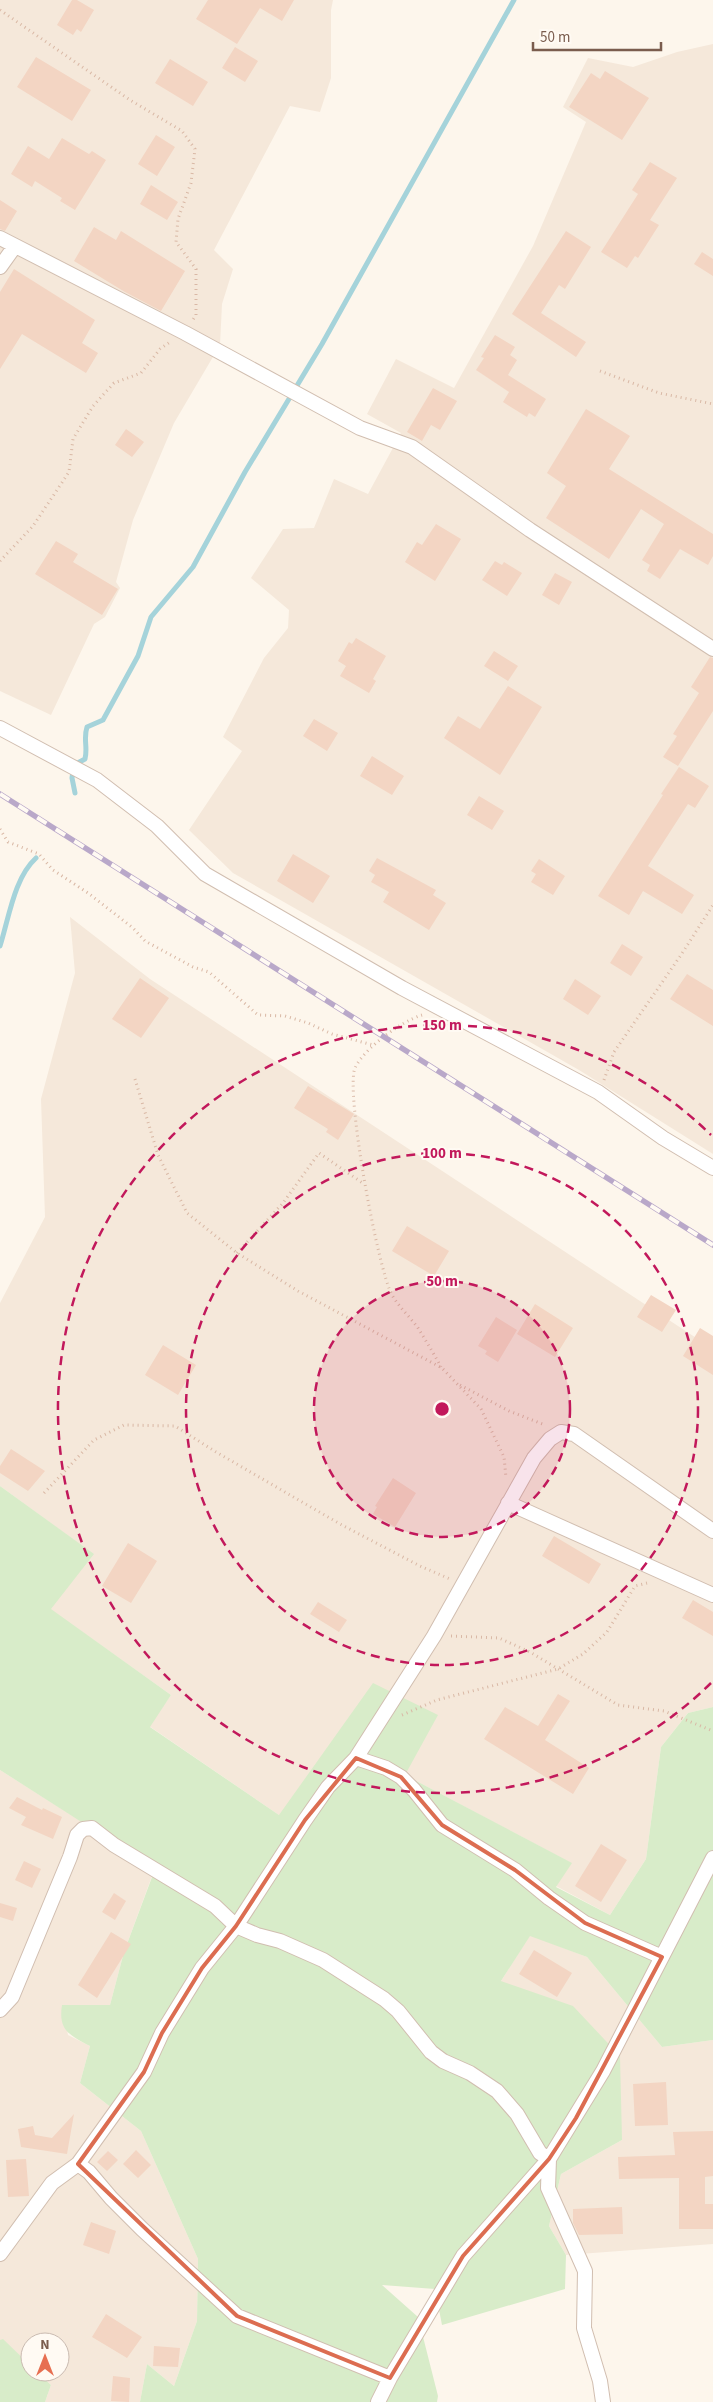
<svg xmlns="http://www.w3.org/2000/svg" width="713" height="2402" font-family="'Source Sans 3',sans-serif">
	<rect width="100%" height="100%" fill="#fdf6ec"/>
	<path fill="#f5e8da" d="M0 0H333L331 10V78L320 112 290 106 214 250 233 269 222 304 220 345 174 423 133 520 116 582 120 588 105 617 94 624 51 715 0 691Z
		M713 44V1154L579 1070 233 873 189 830 242 751 223 737 264 658 288 628 289 610 251 578 283 529 314 528 334 479 368 494 401 433 367 414 396 359 454 388 533 246 586 122 563 107 588 58 633 67 677 52Z
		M70 917 150 979 713 1349V1707L688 1713 661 1747 646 1859 610 1915 556 1886 571 1863 405 1775 279 1815 149 1726 171 1695 50 1609 93 1554 0 1486V1303L45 1217 41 1099 75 973Z
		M0 1770 155 1868 124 1952 110 2005H62L68 2035 90 2046 80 2083 141 2131 198 2259 197 2321 174 2386 147 2364 140 2402H45L51 2385 37 2372H60V2342H30V2365L3 2340H0Z
		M530 1935 587 1957 662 2047 713 2040V2244L566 2255 549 2226 561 2174 622 2140 501 1981Z"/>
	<path fill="#d8ecc9" d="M0 1486 94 1554 51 1609 171 1695 150 1727 279 1815 373 1683 438 1715 405 1775 572 1863 556 1887 610 1915 646 1859 661 1747 688 1713 713 1707V2040L662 2047 587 1957 530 1936 501 1981 573 2006 620 2056 622 2140 561 2174 549 2226 566 2255 565 2289 442 2325 435 2289 382 2285 418 2317 438 2396 437 2402H140L147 2364 174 2386 197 2321 198 2259 141 2131 80 2083 90 2046C69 2035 58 2030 62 2005H110L124 1952 155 1869 0 1770Z
		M3 2339 30 2365V2372H37L51 2385 45 2402H0V2340Z"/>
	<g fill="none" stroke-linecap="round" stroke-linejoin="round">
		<path stroke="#a5d3da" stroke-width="5" d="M75 793 72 778 74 765 85 759C88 747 83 739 87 727L103 720 138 656 151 617 193 567 245 472 322 344 514 0
			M0 946C9 918 14 878 36 858"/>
	</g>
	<path fill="#f3d5c3" d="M72 0H77L94 10 81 32 77 29 73 35 57 25Z
		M208 0H294L282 21 260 8 237 44 196 19Z
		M235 47 258 61 245 82 222 68Z
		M36 57 91 90 72 121 17 87Z
		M170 59 208 82 193 106 155 83Z
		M605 71 649 98 622 140 569 107 591 73 600 79Z
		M156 135 175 147 157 176 138 164Z
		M62 138 89 154 92 151 106 160 75 210 60 201 62 198 35 181 32 187 11 174 28 146 49 159Z
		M650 162 677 178 650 220 659 225 638 258 635 256 627 268 601 252 638 194 632 190Z
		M151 185 178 202 167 220 140 204Z
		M0 200 17 211 5 231 0 229Z
		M94 227 116 240 121 231 185 271 161 311 125 292 74 261Z
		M566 231 591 247 565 289 559 285 541 313 586 342 576 357 512 314Z
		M702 252 713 259V276L694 264Z
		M14 269 95 320 82 343 98 353 86 373 22 334 0 369V292Z
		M495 335 515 347 510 355 517 360 508 375 546 399 535 417 529 413 527 417 503 402 509 392 476 370 484 358 481 357Z
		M433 388 457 401 440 430 431 425 422 441 407 432Z
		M586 409 630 436 609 469 713 534V556L708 565 680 549 660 579 647 571 650 565 642 560 664 524 641 509 609 559 546 518 566 486 547 473Z
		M126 429 144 442 132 457 115 445Z
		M436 524 461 539 435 581 405 562 417 542 422 545Z
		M56 541 78 554 73 562 118 589 102 615 35 574Z
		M495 561 502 565 504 562 522 573 507 596 482 580Z
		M555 573 572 582 559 605 542 595Z
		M356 638 386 656 373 679 376 681 369 693 340 676 346 666 338 661 349 642 352 644Z
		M494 651 518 666 508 681 484 666Z
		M710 657 713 658V711L678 766 663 757 677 736 673 734 699 693 691 687Z
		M508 686 542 707 500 775 444 738 458 716 480 729Z
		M314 719 338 733 327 751 303 736Z
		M372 756 404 776 392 795 360 776Z
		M679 767 709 786 695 808 688 804 648 866 694 895 682 914 643 891 629 915 598 896 663 795 661 794Z
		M479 796 504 811 492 830 467 815Z
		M293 854 330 876 313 903 277 881Z
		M377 858 436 890 433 895 446 903 429 930 383 902 389 892 371 882 375 875 369 871Z
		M539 859 565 876 553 895 531 882 536 874 531 871Z
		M622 944 643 957 631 976 610 963Z
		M687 974 713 990V1026L670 999Z
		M140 978 169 998 141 1038 112 1019Z
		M575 979 601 996 588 1015 563 999Z
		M308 1086 354 1114 338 1140 326 1132 328 1129 294 1108Z
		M407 1226 449 1251 434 1276 392 1251Z
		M651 1295 676 1310 662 1332 637 1317Z
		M535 1304 573 1328 555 1357 517 1334Z
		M496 1317 517 1330 498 1362 485 1354 487 1351 478 1346Z
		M700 1328 713 1336V1375L683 1356Z
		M163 1345 196 1365 178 1395 145 1375Z
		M11 1449 45 1471 28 1491 0 1473V1466Z
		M393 1478 416 1493 395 1527 373 1514 377 1507 375 1506Z
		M554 1536 601 1564 589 1584 542 1556Z
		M128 1543 157 1561 131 1603 102 1586Z
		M693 1600 713 1612V1636L682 1618Z
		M318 1602 347 1620 339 1632 310 1614Z
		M558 1694 570 1701 545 1740 589 1768 573 1794 484 1739 505 1707 538 1726Z
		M17 1797 42 1810 43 1808 62 1817 53 1839 21 1825 26 1817 9 1808Z
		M601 1844 627 1860 601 1902 575 1886Z
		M24 1861 41 1869 32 1888 15 1880Z
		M114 1893 126 1901 115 1920 102 1912Z
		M0 1903 17 1908 13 1921 0 1917Z
		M111 1932 131 1944 97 1998 78 1985Z
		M534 1950 572 1973 557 1997 519 1974Z
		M666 2082 668 2125 635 2126 633 2084Z
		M74 2114 67 2154 21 2147 18 2129 33 2126 35 2135 52 2138Z
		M713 2131V2176L705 2177V2204H713V2229H679V2178L619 2179 618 2157 675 2155 673 2132Z
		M136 2150 151 2165 138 2178 123 2164Z
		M108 2151 118 2160 107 2171 97 2162Z
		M26 2159 29 2196 8 2197 6 2160Z
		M622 2207 623 2234 579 2235 573 2223V2209Z
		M91 2222 116 2231 109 2254 83 2245Z
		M106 2314 142 2337 127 2358 92 2337Z
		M154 2346 180 2348 178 2367 153 2366Z
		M113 2376 130 2378 129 2402 111 2401Z"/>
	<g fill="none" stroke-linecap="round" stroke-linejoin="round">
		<g stroke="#d1beb0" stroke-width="16">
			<path id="minor" d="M0 238 185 333 360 428 412 447 530 530 713 649
				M0 267 15 246
				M0 728 97 780 157 826 205 874 402 988 598 1092 663 1138 713 1168
				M508 1503 713 1595
				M356 1758 386 1768 401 1777 414 1790 442 1825 515 1870 549 1898 585 1923 662 1957
				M0 2010 12 1997 70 1857 77 1835 83 1829 92 1828 114 1845 215 1906 236 1926 257 1935 280 1941 323 1960 384 1999 398 2011 431 2052 443 2061 470 2073 497 2091 517 2114 540 2153 549 2159 463 2256 390 2378
				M78 2164 89 2172 111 2198 142 2229 237 2316 390 2378 378 2402
				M0 2254 52 2183 78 2164 144 2072 162 2033 202 1968 236 1926 305 1820 328 1787 356 1758 434 1636 534 1458 550 1439 561 1432 574 1434 713 1531
				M603 2402 600 2381 584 2328 585 2271 548 2188 549 2159 603 2071 713 1858"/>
		</g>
		<path stroke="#d9b8a5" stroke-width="3" stroke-dasharray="1 4" stroke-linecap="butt" d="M0 10 130 100 182 131 195 149 191 183 178 219 176 242 196 269V315L192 321
			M600 371 659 393 713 404
			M0 561 33 526 69 472 73 439 93 406 114 383 141 373 160 349 170 342
			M0 829 8 842 39 854 53 870 88 893 133 928 145 941 193 967 209 972 258 1015 285 1016 308 1023 332 1034 373 1045
			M422 1015C402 1021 364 1048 355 1068 345 1092 378 1270 392 1295 399 1307 410 1317 418 1328 426 1341 434 1354 441 1367
			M135 1079 158 1155 187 1213 237 1253 298 1291 442 1368 481 1409 504 1457 506 1478
			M604 1080 614 1052 681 955 713 905
			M237 1253 283 1203 319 1153 364 1184
			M460 1385 509 1411 545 1425
			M44 1493 94 1440 124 1425 175 1426 216 1452 340 1524 420 1566 450 1579
			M451 1636 499 1638 530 1652 618 1705 664 1711 713 1731
			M402 1715 437 1700 558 1669 583 1654 607 1632 635 1586 647 1583"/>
		<use href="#minor" stroke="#fff" stroke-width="14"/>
		<g stroke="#b9a8c9" stroke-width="5.5">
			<path id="rail" d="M0 794 713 1245"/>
		</g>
		<use href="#rail" stroke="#fffaf3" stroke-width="4" stroke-dasharray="11" stroke-linecap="butt"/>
	</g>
	<path fill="none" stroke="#dc6d51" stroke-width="4" stroke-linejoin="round" d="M356 1758 401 1777 442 1825 515 1870 585 1923 662 1957 576 2118 549 2159 463 2256 390 2378 237 2316 78 2164 144 2072 162 2033 202 1968 236 1926 305 1820Z"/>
	<circle cx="442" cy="1409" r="128" fill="#c2185b" fill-opacity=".12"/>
	<g fill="none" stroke="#c2185b" stroke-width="2.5" stroke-dasharray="9 6">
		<circle cx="442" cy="1409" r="128"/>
		<circle cx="442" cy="1409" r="256"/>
		<path d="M711 1683A384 384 0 1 1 711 1135"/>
	</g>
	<circle cx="442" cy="1409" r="8" fill="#c2185b" stroke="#fffaf3" stroke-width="2.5"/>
	<g font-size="15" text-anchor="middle" font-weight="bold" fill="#c2185b" stroke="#fffaf3" stroke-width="4" stroke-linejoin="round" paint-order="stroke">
		<text x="442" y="1030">150 m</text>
		<text x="442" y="1158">100 m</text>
		<text x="442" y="1286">50 m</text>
	</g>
	<g transform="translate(45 2357)"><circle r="24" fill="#fffaf3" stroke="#cabbb1"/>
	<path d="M0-4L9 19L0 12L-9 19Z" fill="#e76f51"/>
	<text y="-8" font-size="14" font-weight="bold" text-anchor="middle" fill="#7a5c4d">N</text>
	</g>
	<path d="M533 42v8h128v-8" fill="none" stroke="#7a5c4d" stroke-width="2.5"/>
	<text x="540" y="42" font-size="15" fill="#7a5c4d" stroke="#fffaf3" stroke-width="4" paint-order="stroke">50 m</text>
</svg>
